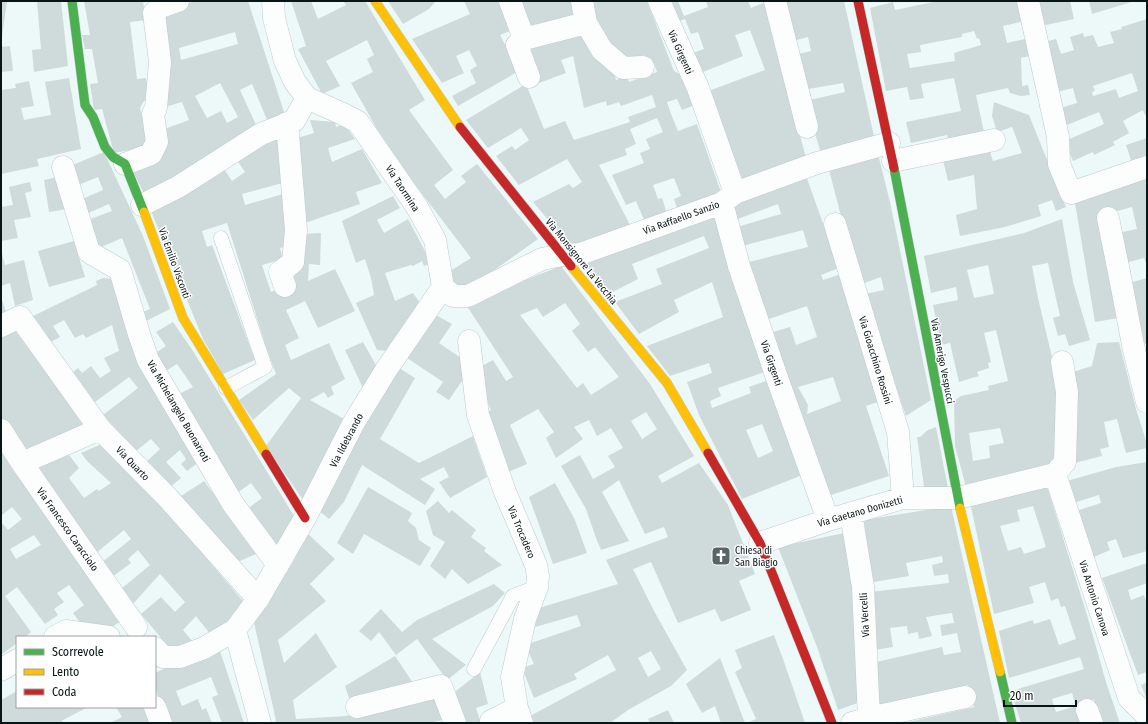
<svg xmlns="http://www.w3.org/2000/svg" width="1148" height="724" font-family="'Fira Sans Condensed',sans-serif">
	<rect width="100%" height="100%" fill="#edf8f9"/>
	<path fill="#cfdadb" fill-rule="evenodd" d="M1 1H7L2 37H1Z
		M37 1H61L68 66 34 72 32 50 41 49Z
		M84 1H125V2L143 1 146 20 130 22 137 79 146 78 150 100 144 101 140 108 151 146 114 153 102 109 94 110 90 84 98 83 92 49H85L82 35H90Z
		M194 1H236V2L248 1 285 115 268 122 252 84 240 90 257 127 186 169 165 186 147 200 131 167 162 130 189 120 182 102 165 107 160 13ZM235 32 238 44 181 60 179 48ZM220 83 238 117 227 123 221 111 207 118 195 96Z
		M291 1H311L318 19 346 5 343 1H365L425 100 409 110 453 170 434 185 445 199 466 182 461 176 477 164 538 239 486 276 457 290 447 273 471 258 410 178 377 129 351 83 373 72 367 59 374 55 367 40 326 61 340 86 322 94 298 49 306 46Z
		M388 1H436L429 9 403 24Z
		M464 1H503L515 29 500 35 519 71 458 106 452 96 476 83 470 70 477 66 469 50 456 56 464 73 442 83 412 39 470 14Z
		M516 1H576L579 10 573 11 575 21 527 34Z
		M587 1H647L674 71 683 76 695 105 682 110 677 99 667 102 671 114 678 131 697 124 722 195 678 211 674 199 681 196 674 178 653 185 658 199 662 198 667 214 645 222 636 201 626 205 612 175 644 163 640 153 650 149 646 139 663 132 657 118 630 129 636 144 625 149 627 155 599 165 631 227 572 248 533 202 569 184 573 188 582 182 567 159 519 185 496 156 512 146 515 150 529 140 521 128 488 148 466 120 526 84 544 129 565 121 574 140 630 122 628 117 656 107 652 95 621 106 619 102 607 106 606 101 584 108 573 56 561 60 566 73 539 83 525 46 553 37 587 35 610 58 616 80 627 76 629 82 657 72 654 63 648 66 644 55 624 62 607 46Z
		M676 1H678L684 16 708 7 706 1H748L751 8 765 2 806 158 740 182 706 92 765 70 750 30 735 35 743 56 698 74 690 54 704 49 698 32 691 34 685 19 671 24 664 6Z
		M783 1H844L875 141 821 153 805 101 845 92 843 83 803 90 794 55 811 51 808 37 793 41Z
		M938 1H1019L1024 21 1003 26 1007 43 1025 39 1029 56 1021 58 1022 86 1028 85 1030 95 1021 96 1010 93 1008 88 976 95 984 132 948 139 947 135 911 143 906 122 961 111 954 78 921 84 924 98 910 100 907 87 886 91 870 8 893 2 895 10ZM974 31 977 39 979 38 981 45 954 53 955 61 910 68 907 54 921 52 920 45 962 37V34Z
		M1036 1H1070L1074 19 1041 26Z
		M1089 1H1135L1092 14Z
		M1147 19V115H1145L1143 110 1123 121 1129 133 1113 142 1115 145 1094 155 1093 152 1073 161 1065 141 1104 124 1099 112 1062 127 1057 109 1077 103 1073 88 1057 92 1045 42 1056 39 1061 54 1074 50 1070 37 1083 33 1084 37 1093 35 1098 47 1114 43 1110 32 1122 29 1121 27ZM1132 73 1138 91 1119 98 1116 89 1093 96 1092 92 1095 91 1093 86Z
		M10 46 13 71 1 72V47Z
		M69 78 81 149 37 159 39 166 1 174V90L16 88 15 84 29 81 34 106 21 108 24 120 34 118 51 115 45 82Z
		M994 102 1029 115 1066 207 1056 211 1052 200 1038 205 1041 216 1005 227 960 236 956 215 977 209 974 175 948 181 943 160 989 149 993 161 1022 153 1012 127 997 132 992 116Z
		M310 120 335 122 336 127 344 124 355 139 328 148 332 162 362 149 382 183 356 192 360 204 305 223 294 139 314 133Z
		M283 131 286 182 242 194 245 205 283 194 289 246 280 248 283 259 262 265 271 292 292 284 303 246V234L321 233 320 265 309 264 308 281 335 269 355 311 318 328 305 301 286 310 299 338 285 345 291 360 329 343 345 379 331 387 334 394 328 398 324 392 310 400 344 419 303 500 266 446 301 398 289 388 253 420 239 400 276 374 266 347 227 223 202 231 207 247 212 245 255 360 223 374 203 339 149 206 222 166 232 181 245 172 235 157Z
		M1147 138V158L1132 163 1126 145Z
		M104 152 143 236 170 309 142 323 138 314 150 309 122 238 97 249 85 221 112 211 109 204 86 214 80 200 103 190 98 177 76 186 68 167Z
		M878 154 890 202 931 400 906 416 875 326 861 295 884 290 881 277 859 285 828 166Z
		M805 173 839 268 821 275 823 280 841 274 881 401 866 406 889 476 825 497 767 334 790 327 796 345 817 337 807 306 763 321 745 263 808 247 803 230 742 246 737 227 781 214 778 204 735 220 730 202ZM833 377 841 401 807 414 808 405 798 387Z
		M58 177 67 209 49 212 44 180Z
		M1145 179 1147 180V266L1144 258 1125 263 1118 233 1137 229 1132 207 1103 215 1118 318 1095 322 1074 197Z
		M30 182 32 191 25 193 31 217 14 220 18 238 1 241V207L13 205 9 187Z
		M393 196 400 208 377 220 384 233 408 219 423 247 430 264 424 266 422 261 413 266 411 265 385 273 395 301 413 293 420 303 387 351 377 350 356 303 374 295 371 278 365 259 356 263 342 221Z
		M714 212 765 372 718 388 721 396 710 401 712 408 751 393 749 387 769 380 805 474 742 499 699 415 687 382 712 373 709 363 670 376 647 346 723 317 712 282 674 300 679 312 639 334 615 302 662 284 656 269 709 248 704 236 632 264 638 279 607 295 581 260ZM762 424 773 451 758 458 746 430Z
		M1062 219 1073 282 1090 340 1069 346 1065 334 1058 336 1053 318 1060 316 1048 263 1032 266 1038 298 1060 391 1054 443 1056 465 966 487 955 446 954 401 961 396 989 390 988 386 1008 381 996 330 984 333 991 362 988 363 989 368 977 372 979 376 959 382 950 343 941 345 933 305 958 300 956 287 931 293 924 256 1024 233ZM988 265 994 294 974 298 967 270ZM1000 428 1004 443 989 446 990 458 973 461 969 433Z
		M74 241 85 277 49 287 38 251Z
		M1 250 5 265 24 260 33 300 15 306 10 283 1 286Z
		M561 266 650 384 694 456 658 476 662 483 699 463 728 505 755 574 739 581 751 610 721 622 715 609 678 623 651 562 633 569 654 611 687 670 671 686 628 710 610 723H532L528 717 616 670 608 655 574 674 577 679 534 698 522 668 534 664 525 645 581 626 577 615 535 627 539 608 618 584 606 560 668 537 664 527 645 534 619 480 602 492 629 541 601 550 596 538 586 509 561 466 580 455 593 479 615 467 608 456 623 448 611 428 597 436 589 420 574 427 583 439 556 458 546 438 554 432 538 409 510 425 527 464 506 473 485 413 491 410 484 393 482 366 493 360 506 381 513 377 465 303ZM565 303 580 324 572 331 588 352 595 347 619 377 591 395 583 383 577 388 520 315 537 308 543 317ZM646 412 657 429 642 439 631 421ZM651 651 661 669 648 677 638 658Z
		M103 278 115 279 203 459 187 471 181 464 186 459 180 450 166 462 181 478 169 488 145 463 160 449 151 439 136 451 103 415 138 388 129 377 95 402 73 372 78 368 82 373 91 366 100 378 111 371 104 358 119 351 112 325 86 338 83 334 75 338 64 320 53 326 60 337 47 344 29 318 97 285 96 281Z
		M1147 278V343L1141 344 1126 284Z
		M1 297 7 315 1 318Z
		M434 314 452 324 439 343 461 358 464 378 449 400 436 392 443 382 404 356Z
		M173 322 193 351 296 519 274 547 246 510 262 498 251 483 236 494 173 397 193 387 177 364 161 374 151 356 166 346 156 332Z
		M13 328 87 425 23 452 1 419V334Z
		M363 342 377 367 363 388 345 350Z
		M1119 342 1136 409 1147 444V448L1126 453 1117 419 1104 422 1109 447 1100 449 1102 456 1071 464 1073 372 1092 366 1097 343Z
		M396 366 415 378 380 439 419 463 473 436 487 477 450 498 439 482 449 477 444 467 420 479 435 489 425 505 362 465 344 502 329 519 318 510Z
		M936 427 948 488 925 493 917 437H920L928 430Z
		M104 443 153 495 247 606 211 635 196 616 183 630 194 643 172 651 141 614 161 597 175 612 185 602 160 574 132 605 121 589 150 565 138 550 128 559 131 563 112 577 101 563 131 539 124 530 95 554 36 468 69 455 79 468 69 478 84 498 97 489 99 491 111 483 88 462 81 453Z
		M1 450 13 469 121 621 103 633 83 627 73 613 84 605 69 585 57 593 64 602 54 609 58 615 45 624 17 587 5 596 31 632 25 637H17V643L1 655V525L3 524 8 530 22 519 12 507 1 516ZM34 535 41 545 16 559 10 549Z
		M1147 462V551L1123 558 1116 539 1107 542 1110 550 1094 557 1076 511 1101 503 1099 495 1070 504 1067 481 1116 467Z
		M204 481 258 553 240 561 228 558 178 498Z
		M555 483 575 520 587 553 553 564 529 497Z
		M1046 483 1087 615 1106 682 1120 723H1101L1094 699 1076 706 1082 723H1040L1039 722 1035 723H1021L1011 691 1084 669 1080 657 1009 678 999 631 1033 620 1034 624 1050 619 1059 645 1076 639 1065 606 1061 607 1058 598 1051 601 1045 582 1029 587 1034 603 994 614 970 502ZM1033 506 1046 547 1024 554 1021 547 1008 551 1000 526 1020 521 1017 510ZM1072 693 1076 706 1056 712 1052 699Z
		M368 487 412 513 408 521 416 528 419 540 431 548 420 566 364 534 353 554 337 543Z
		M438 501 449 513 452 510 476 530 471 537 486 548 484 551 502 565 468 584 452 569 445 579 430 566 445 542 433 535 426 511Z
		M951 506 971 595 1000 723H904L974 707 968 685 878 709 872 663 942 647 944 655 961 652 957 633 942 636 940 625 954 623 952 613 926 617 932 636 919 639 918 632 908 634 907 626 890 628 893 647 875 650 870 592 949 583 948 574 934 576 932 565 943 562 942 556 906 563 909 576 868 583 864 520Z
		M849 532 863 701 838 710 817 647 778 547Z
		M307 533 335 559 310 584 326 601 278 640 284 663 316 633 337 667 293 700 296 719 346 716 396 704 439 696 447 719 429 723H276L275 716 253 618 273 593 292 564Z
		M1147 563V583L1128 590 1131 600 1144 595 1147 604V672L1138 675 1102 578Z
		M494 584 505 593 493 606 432 639 466 665 447 680 417 639 396 655 379 632 371 641 359 631 381 609 402 632 417 620Z
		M774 635 783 659 805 723H747L756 719 735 672 742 668 735 650Z
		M220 651 244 723H222L212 697 218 695 211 677 176 691 182 706 198 699 202 710 206 708 212 723H168L155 688V673L168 667Z
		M395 656 415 686 350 701 345 686Z
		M720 658 745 723H721L715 706 702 713 686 684Z
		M480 672 488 704 476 708 481 723H460L451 695Z
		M1147 682V699L1141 685Z
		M17 691V707H88L63 720 62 721 63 723H1V700Z
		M116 707H146L151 723H110L122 717Z
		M668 710 674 723H650L648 719Z"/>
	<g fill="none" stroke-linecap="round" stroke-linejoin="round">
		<g stroke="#bfcbcc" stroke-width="15">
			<path id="lane" d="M221 238 265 367 226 388
				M474 669 513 596 537 587"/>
		</g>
		<g stroke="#bfcbcc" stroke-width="23">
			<path id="street" d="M273 1 274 18 285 61 295 82 307 98 343 114 358 122 417 207 435 240 443 287 453 296H468L542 259 562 255 580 254 722 203 735 193 817 163 889 143
				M510 1 524 39 517 45 529 77
				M582 1 586 23 602 50 623 68 643 67
				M659 1 698 88 735 193
				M775 1 807 127
				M1028 1 1058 137 1059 164 1071 193 1147 167
				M524 39 586 23
				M893 161 994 140
				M125 164 151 154 157 142 153 114 156 108 160 62 154 13 161 7 178 1
				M63 167 89 252 120 270 139 334 148 360 233 504 278 565
				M722 203 739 266 776 375 828 520
				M142 205 178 187 261 134 294 121 307 98
				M1108 218 1119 272 1134 350 1147 402
				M835 224 898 432 903 498
				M285 286 280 272 293 262 296 230 287 123
				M1 326 20 317 100 429 168 498 258 599
				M469 341 478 415 505 492 536 565 538 576 537 587 525 619 512 677 517 708 522 723
				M1 430 22 463 136 627
				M22 463 100 429
				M1055 474 1129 698 1147 716
				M1055 474 1065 462 1067 392 1062 362
				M851 513 863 587 869 718
				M760 543 828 520 903 498H958L1055 474
				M235 630 260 723
				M55 637 66 631 109 637
				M155 648 163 657H180L204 648 235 630 258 599 305 518 353 424 386 370 443 287
				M1 670 17 660
				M155 707 161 723
				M357 707 441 686 455 723
				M1087 710 1092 723
				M492 723 491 721 517 708
				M852 723 869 718 965 697"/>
		</g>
		<g stroke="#bfcbcc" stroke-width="10">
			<path id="fast" d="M72 1 85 105 93 117 105 147 113 157 125 164 144 212
				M894 168 960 508
				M1000 672 1012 723"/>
		</g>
		<g stroke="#bfcbcc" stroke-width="10">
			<path id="slow" d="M375 1 460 127
				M144 212 183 318 266 454
				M571 266 667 383 708 453
				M960 508 1000 672"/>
		</g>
		<g stroke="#bfcbcc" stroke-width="10">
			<path id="jam" d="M858 1 894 168
				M460 127 571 266
				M708 453 760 543 832 723
				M266 454 305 518"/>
		</g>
		<use href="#lane" stroke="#fcfefe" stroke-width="14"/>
		<use href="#street" stroke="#fcfefe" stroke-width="22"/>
		<use href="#fast" stroke="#4caf50" stroke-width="9"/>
		<use href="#slow" stroke="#ffc107" stroke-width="9"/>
		<use href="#jam" stroke="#c62828" stroke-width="9"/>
	</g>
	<defs>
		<g id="church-square" transform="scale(1)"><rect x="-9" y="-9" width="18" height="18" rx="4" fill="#586465" stroke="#fff"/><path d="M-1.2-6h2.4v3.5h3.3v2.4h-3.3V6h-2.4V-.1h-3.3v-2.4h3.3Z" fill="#fff"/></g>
	</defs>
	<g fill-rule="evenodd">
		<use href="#church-square" x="721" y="556"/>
	</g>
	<g text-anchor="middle" stroke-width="3" stroke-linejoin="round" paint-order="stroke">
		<g font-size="10" fill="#081516" stroke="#fff">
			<text transform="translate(681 52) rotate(66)" y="4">Via Girgenti</text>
			<text transform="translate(403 188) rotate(57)" y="4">Via Taormina</text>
			<text transform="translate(681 217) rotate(-20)" y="4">Via Raffaello Sanzio</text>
			<text transform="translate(582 261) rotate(51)" y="4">Via Monsignore La Vecchia</text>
			<text transform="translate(175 263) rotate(70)" y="4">Via Emilio Visconti</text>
			<text transform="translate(876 360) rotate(73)" y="4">Via Gioacchino Rossini</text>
			<text transform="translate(943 361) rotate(79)" y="4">Via Amerigo Vespucci</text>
			<text transform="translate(772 363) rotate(71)" y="4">Via Girgenti</text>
			<text transform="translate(179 411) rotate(60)" y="4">Via Michelangelo Buonarroti</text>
			<text transform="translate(346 440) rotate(-62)" y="4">Via Ildebrando</text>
			<text transform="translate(133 463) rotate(46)" y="4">Via Quarto</text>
			<text transform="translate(860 511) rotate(-16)" y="4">Via Gaetano Donizetti</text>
			<text transform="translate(68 529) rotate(55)" y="4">Via Francesco Caracciolo</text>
			<text transform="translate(522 532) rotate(67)" y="4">Via Trocadero</text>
			<text transform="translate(1095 598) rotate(72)" y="4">Via Antonio Canova</text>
			<text transform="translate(864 615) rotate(-93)" y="4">Via Vercelli</text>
		</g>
		<g font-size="10" fill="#081516" stroke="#fff" text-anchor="start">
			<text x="735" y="554">Chiesa di<tspan x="735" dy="12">San Biagio</tspan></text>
		</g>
	</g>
	<rect width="1148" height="724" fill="none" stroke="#081516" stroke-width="4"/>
	<rect x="16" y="636" width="140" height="72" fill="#ffffff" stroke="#9ca1a2"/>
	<rect x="24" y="649" width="20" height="6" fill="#4caf50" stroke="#9ca1a2"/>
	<text x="52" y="656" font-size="12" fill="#081516">Scorrevole</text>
	<rect x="24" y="669" width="20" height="6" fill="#ffc107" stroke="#9ca1a2"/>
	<text x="52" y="676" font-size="12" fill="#081516">Lento</text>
	<rect x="24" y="689" width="20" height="6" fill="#c62828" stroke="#9ca1a2"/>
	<text x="52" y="696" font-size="12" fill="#081516">Coda</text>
	<path d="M1004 700v6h72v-6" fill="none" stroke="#081516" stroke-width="2"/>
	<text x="1010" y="700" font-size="12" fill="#081516" stroke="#ffffff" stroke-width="3" paint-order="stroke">20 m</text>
</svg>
